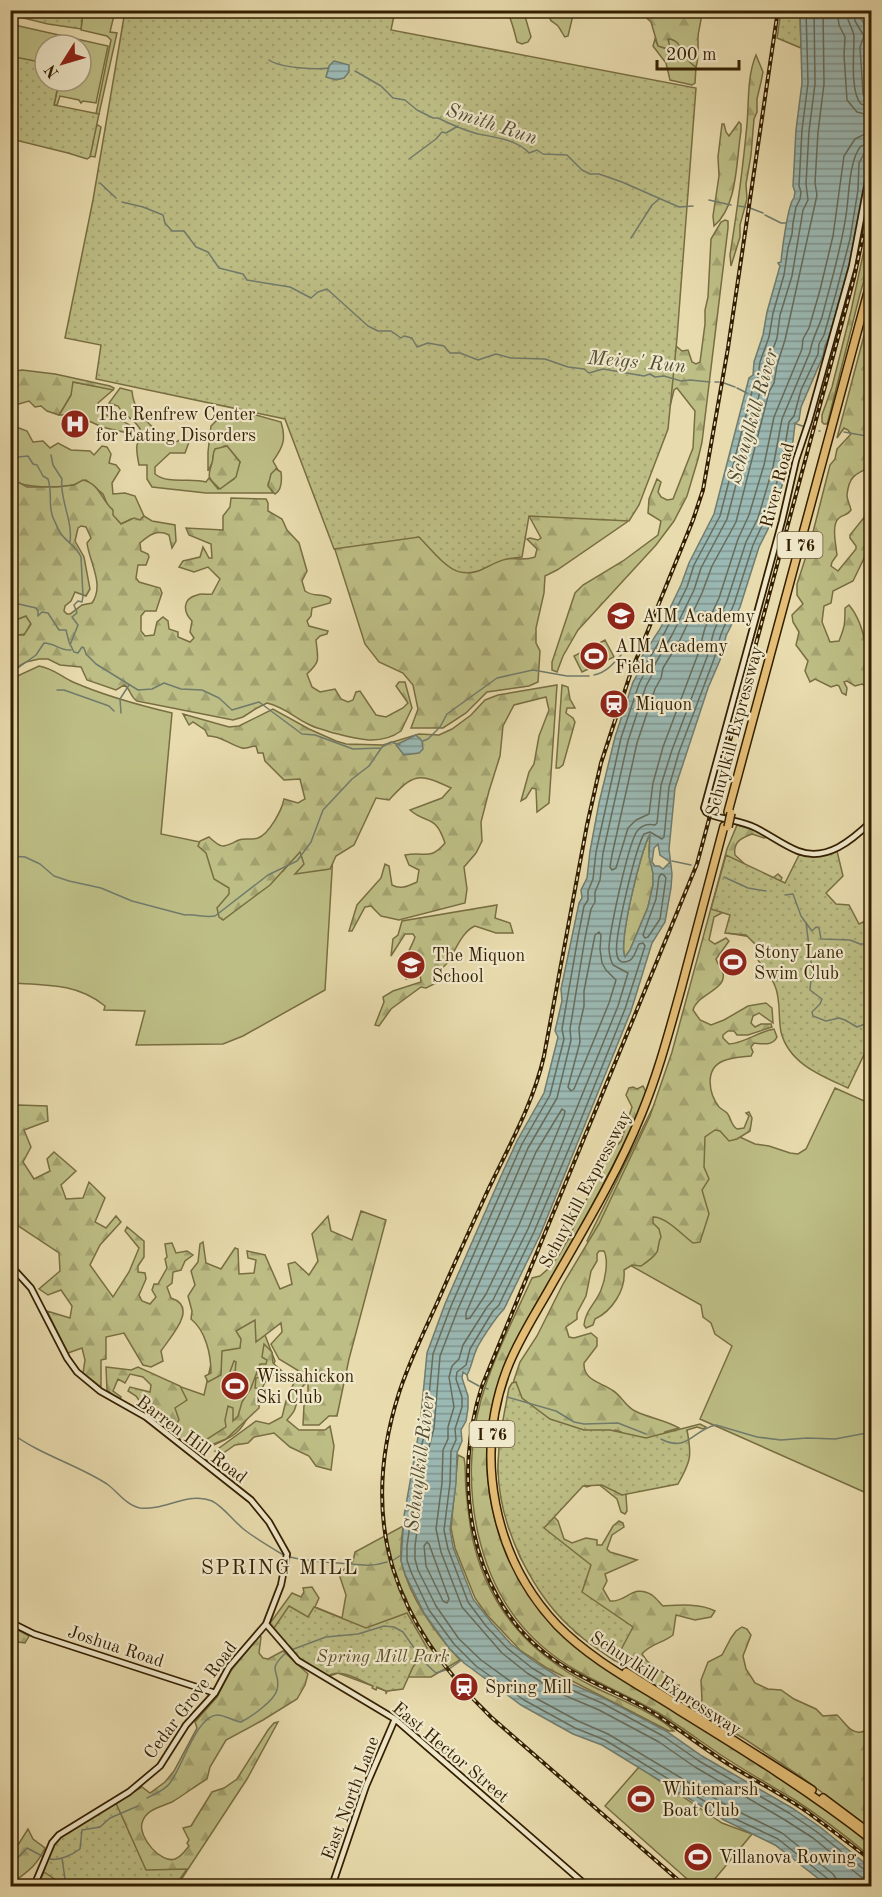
<svg xmlns="http://www.w3.org/2000/svg" width="882" height="1897" font-family="'Old Standard TT',serif">
	<defs>
		<pattern id="forest-firs" width="22" height="20" patternUnits="userSpaceOnUse" patternTransform="scale(1.5)"><rect width="22" height="20" fill="#bdbe85"/><path d="M5 1l3.5 6h-7zM16 11l3.5 6h-7z" fill="#a3a371"/></pattern>
		<pattern id="park-dots" width="8" height="8" patternUnits="userSpaceOnUse" patternTransform="scale(1.5)"><rect width="8" height="8" fill="#bdbe85"/><path d="M2 2h.1M6 6h.1" fill="none" stroke="#a3a371" stroke-width="1.8" stroke-linecap="round"/></pattern>
		<pattern id="water-rules" width="6" height="5" patternUnits="userSpaceOnUse" patternTransform="scale(1.5)"><rect width="6" height="5" fill="#9bb9b4"/><path d="M0 2.5h6" fill="none" stroke="#7f9690"/></pattern>
	</defs>
	<rect width="100%" height="100%" fill="#e8dbad"/>
	<filter id="stains"><feTurbulence type="fractalNoise" baseFrequency=".00333" numOctaves="4"/><feColorMatrix values="0 0 0 0 .2 0 0 0 0 .09 0 0 0 0 .02 0 0 0 .5 -.17"/></filter>
	<radialGradient id="worn" r=".72"><stop offset=".6" stop-color="#630" stop-opacity="0"/><stop offset="1" stop-color="#630" stop-opacity=".3"/></radialGradient>
	<path fill="#bdbe85" stroke="#786e42" stroke-width="1.5" d="M83 11H115L110 32 117 33 99 114H96L111 40 107 36 81 30Z
		M507 11H516V17L521 15 525 16 531 37 528 42 522 44 517 42C514 30 512 21 507 11Z
		M550 11H574L568 36 565 37C563 35 562 32 560 29 555 19 548 26 550 11Z
		M10 24 108 46 96 103 83 101 81 103 79 100 60 96 57 105H54L59 81H81V45H45V63L18 58 11 78Z
		M669 38 678 42 696 67 695 83 692 85 670 80 666 63 653 46 655 39 658 46 667 49Z
		M73 382 111 389 113 390 98 403 99 410C108 419 122 418 134 428L132 434 102 427 89 421 80 415H59L71 395V384Z
		M120 388 132 391C133 407 144 420 155 429L153 434 155 438 172 444 184 438 189 442 185 453H170L155 467V474C169 485 190 477 206 482L209 478 218 489 234 479 240 462 227 446H224L213 456V461L208 471V452L211 426 220 417 222 410 256 415 281 422C286 438 284 446 273 461L278 470 276 469 268 484 273 493H206L152 487 147 479V465H139C138 459 136 451 137 445 139 440 143 437 141 431 137 420 123 416 118 406L109 403Z
		M11 425 27 431 33 442 43 441 50 448 58 443 71 450 90 451 94 455 102 446 107 447 111 454 109 463 116 465 120 470 112 483 113 494 125 493 135 496 144 516 140 520 131 519 121 524 112 515V509L108 506 103 494 86 480C82 481 78 484 73 485 55 489 27 487 11 481Z
		M10 609 18 619 26 616 31 623 25 634 18 635 11 630Z
		M605 640 614 657 582 672 574 656Z
		M39 666C52 668 61 676 73 682 105 696 138 705 172 713L161 834 234 849 233 870 283 871 336 803 325 990 243 1036 223 1044 136 1045 145 1011 104 1010 105 1006C77 983 45 985 11 983V679Z
		M835 1088 871 1104V1495L700 1419 732 1346 715 1334 711 1323 703 1317 701 1305 587 1241 657 1099 755 1144 769 1146 790 1153 798 1154 806 1149Z
		M228 1311 258 1317 275 1361 271 1370 281 1373 279 1377 270 1374V1371C263 1386 248 1424 236 1433 223 1444 206 1444 196 1458L147 1416 154 1406 150 1376 204 1395 217 1337Z
		M639 1767 722 1823 752 1834 709 1886H695L605 1806Z"/>
	<path fill="url(#forest-firs)" stroke="#786e42" stroke-width="1.5" fill-rule="evenodd" d="M639 11H701C703 21 697 30 698 41 698 50 699 58 696 67 681 59 683 39 668 39L670 47 668 49 658 46 651 22Z
		M756 55 763 72 761 82 757 99V112L754 119 751 155 746 184 747 199 740 225V237L731 266 730 255C737 211 743 168 747 124 749 102 747 76 756 55Z
		M739 122 741 124V131C736 161 738 206 714 226L713 216 719 176 718 157 722 124H724L726 132 729 136Z
		M98 125 101 127 95 157 69 153Z
		M871 217V257L860 294 828 421 827 424H824L822 422V415L832 387 851 311Z
		M725 220 728 221V228L702 442 698 459 687 496 674 521 656 545 578 630 563 656 557 672 552 670V662L575 593 583 585 623 561 658 535 661 521 648 513 649 499 657 479 661 482 658 492 661 497 667 500 673 499 693 448 695 411 677 388 674 390 669 410 676 346 682 351 688 350 692 362 696 364 700 362 705 324V310L708 297 711 239 721 222Z
		M871 309V467C855 474 849 476 847 495 847 500 850 505 851 510 847 516 844 514 839 518 831 524 836 545 837 555L832 562 831 566 838 571 856 549V546L850 538V535L866 515 869 518 868 538 870 546 853 581 833 591 831 603 824 606 822 622 830 642 839 641C845 626 845 624 845 608L849 605C859 617 864 634 866 649L871 653 872 698H870L866 695 865 686 862 684 855 686 847 681 844 682 847 688 846 695 842 693 839 686 837 685 831 687 815 679 810 682 805 671 808 661 796 645 799 632 793 622 792 615 803 604 797 595V584L810 544 830 465 835 459 837 449 851 434 848 430 844 428 837 438Z
		M22 370 55 374 110 386 114 388 113 390 73 382 71 395 59 415 47 411 41 406 35 407 29 401 19 404 11 401V372Z
		M227 446 240 462 236 477 220 489C208 478 207 478 212 463 214 458 212 454 215 449Z
		M276 469 281 472C282 480 282 490 275 494L268 486 271 474Z
		M83 480C100 484 102 501 113 510V515L121 524 134 518 140 520 144 516 152 521 175 525 176 541 172 548 169 535C157 529 149 535 140 543L141 551 148 554 149 557 146 565H138L136 578 139 582 160 588 162 593 156 611H145L141 616V631L145 636 154 635 157 622 163 617 168 621 169 629 178 632V637L190 642 194 638 190 632 192 621C183 612 182 599 197 595 202 593 207 595 212 594L220 579 208 567 194 572 179 567 183 561 200 557 203 547 209 558H212L211 544 189 535 186 528 223 530V516L230 507 231 498 266 499 268 503V511L282 519 287 530 299 543 307 571 302 581 305 591C314 598 323 592 331 599L330 603 312 608 311 616 307 621 309 626 328 631 327 634 320 636 316 640C318 660 321 661 307 674L312 687 320 692 335 689 341 699 348 702 353 700 356 692 360 691 376 715 386 717 403 708 408 703 396 686 399 682H405L412 708 401 731C379 747 353 738 330 732 322 729 315 728 308 724 294 717 284 707 267 703L257 708 243 717 233 720 137 701C130 697 131 689 124 685L116 690 87 680 81 667 60 665 48 659H39L26 662 11 671 10 630 18 635H24L31 624 26 616 18 619 11 609V481L18 482 27 487H57L74 485ZM81 526 86 527 91 538 87 543C89 561 105 585 92 603L82 605 70 614H67L64 611 65 606 71 601 75 592 86 596 90 589 84 557 75 541 78 528Z
		M631 514 627 522 557 570 545 576 544 593 536 628V643L540 651 538 682 529 686 487 692 466 713 443 728H411L418 709 413 685 403 673 379 662 365 644 331 537 414 532 471 572C483 571 490 559 501 558 512 558 525 561 535 557L537 549 527 539 530 538 538 540 541 538 529 516Z
		M557 685 549 803 537 812 536 789 532 788 526 798 521 801 529 772 534 764 539 736 549 710 546 697 514 705 503 726 500 756 489 791 481 822 482 841 476 853 464 867 467 889 465 903 399 920 381 916 371 906 365 907 352 931H349L357 905 381 878 385 864 389 866 392 885C401 890 408 886 417 882L419 870 409 865 405 855C425 851 430 861 445 843 435 813 427 825 410 810L442 798 451 788C418 772 413 774 389 800L376 798 354 845 336 856 330 869 295 874 304 864 300 852 270 885 223 920 219 917 217 908 229 894V888L214 879 206 853 198 846 200 841 209 837C223 850 223 847 239 840 245 838 252 840 258 838 269 834 282 810 284 799L298 803 305 799 300 779 284 780 265 761 263 753H258L256 746C251 746 246 749 242 748 230 745 220 735 208 736L205 730 193 722 189 725 183 714 229 727 239 726 273 709 309 729 336 741 346 744 383 745 419 734 439 735 452 729 471 715 485 700 498 695Z
		M562 685 568 687 570 699 575 708H567L566 713 573 718 575 722 563 765 559 768H556Z
		M737 825 755 830 769 837 764 838 752 834C741 838 733 842 735 855L748 867 773 878 778 874 782 878 751 937 728 933 727 928 735 921 727 910 714 917 709 940 715 944 726 938 729 941 716 959C717 964 721 967 723 973 727 990 697 994 693 1010L700 1020 711 1025 724 1020 748 1006 766 1003 772 1008 773 1023 759 1013 753 1016 751 1023 755 1027 761 1024H771L772 1027 748 1035H737L734 1031H728L723 1035V1038L729 1044C745 1043 757 1032 774 1029L777 1037C773 1046 762 1044 754 1043L751 1047 753 1052 751 1056C742 1057 733 1057 723 1061 704 1069 709 1094 719 1107 721 1109 725 1111 727 1113 732 1119 730 1124 737 1129L744 1128 749 1116 746 1113 749 1112 752 1118 750 1131 737 1139 729 1141 720 1131 715 1130 705 1137 704 1167 709 1179 702 1190 709 1214 700 1242 693 1243C682 1235 667 1217 653 1217V1223L659 1229 661 1237C658 1242 659 1247 657 1252 653 1258 647 1262 641 1266L632 1265 624 1270C626 1290 612 1311 595 1319L593 1325 586 1328 584 1325C585 1311 596 1303 601 1290 605 1280 609 1261 604 1251H599L597 1254V1261L591 1271 586 1296 577 1313V1319L566 1327 569 1337 574 1338 591 1333 597 1338V1346L584 1363C583 1380 600 1382 612 1390 621 1395 625 1406 635 1411 649 1418 666 1420 679 1428L665 1432 626 1495 627 1511 625 1514 621 1512 617 1499 597 1483 587 1487 581 1485 627 1438 621 1432 615 1430 608 1434 551 1514 558 1521 564 1539 572 1543 586 1538 597 1540V1545H602L613 1526 619 1521 623 1523 624 1527 612 1535 607 1549 610 1552 637 1560 605 1574 607 1581 603 1589 610 1601C626 1603 633 1583 652 1595 656 1598 659 1602 663 1606 678 1605 701 1603 715 1611L711 1617 695 1620 676 1615 673 1635C663 1643 650 1644 642 1654L647 1661 667 1675 670 1685H679V1689L690 1698 694 1705 700 1703 702 1700 701 1680 708 1662 722 1655 731 1638 736 1631 742 1627 747 1629 751 1635 743 1656 746 1669 755 1683 768 1689 781 1690 794 1699 816 1709 823 1716 837 1715C844 1721 850 1734 861 1732 865 1731 868 1729 871 1729V1829L800 1776 743 1738 631 1671 576 1633 540 1591 520 1557 508 1525 501 1492 498 1471 500 1433 514 1380 520 1362 537 1336 563 1284 599 1224 650 1116 672 1052 727 849Z
		M650 834 649 851 653 873V885L648 907 630 950 625 957C618 943 641 849 650 834Z
		M497 905 495 918 510 923 513 933H496L475 926C462 931 455 952 447 963 445 967 439 969 438 973 436 976 437 980 436 983L426 988 421 987 391 1009 379 1026 375 1025 384 1002 383 997 393 991 421 982 420 974 406 979C397 966 411 950 415 937L413 934H405L391 956 393 939 398 935 402 921Z
		M643 1086 647 1094C622 1150 594 1203 564 1256 541 1296 514 1337 500 1380 464 1490 505 1592 594 1661L787 1782 818 1803 871 1844V1857C847 1837 821 1817 795 1800 770 1785 745 1771 721 1755 700 1741 679 1725 657 1712 619 1690 576 1676 543 1647 475 1589 458 1483 481 1400 493 1358 514 1318 532 1278L540 1276 548 1269 559 1255 570 1236 580 1210 597 1182 604 1159 621 1141 632 1107 626 1095 629 1088 633 1087 637 1089Z
		M18 1105 47 1106 48 1121 24 1130 31 1147 23 1162 34 1179 50 1171 47 1159 54 1152 76 1171 61 1185 66 1199 83 1198 89 1182 105 1198 95 1222 106 1228 116 1216 121 1222 100 1245 90 1265 113 1297 129 1272 139 1248 125 1231 127 1227 144 1241V1257L138 1266V1272L145 1273 146 1279 139 1295 142 1301 150 1304 156 1297 152 1290 154 1284H158L167 1268 165 1259 167 1257 165 1244 172 1243 176 1253 187 1251 193 1255 185 1261 181 1270 173 1272 172 1283 167 1287 171 1298C199 1307 171 1336 161 1351L163 1361 151 1367 143 1365 124 1333 106 1337V1359L101 1360V1387L83 1373 85 1360 82 1348 68 1353 47 1311 70 1318 72 1306 61 1290 48 1295 39 1289 60 1271 59 1253 11 1221V1108Z
		M361 1211 386 1220 349 1359 337 1416H329L319 1425H303L304 1405 308 1392V1382C295 1390 299 1401 294 1411 292 1415 289 1417 287 1420L299 1430H325L330 1426 334 1446 331 1470 316 1466 309 1456 290 1447 274 1433 254 1437 248 1443 235 1445 222 1454 215 1451 256 1421 269 1424 282 1417 286 1401 299 1371 279 1359 271 1344 282 1332 281 1323 256 1342 255 1320 236 1331 241 1339 240 1348 222 1351 221 1375 208 1382 205 1376 211 1373C211 1355 206 1331 191 1319L192 1311 188 1296 195 1285 191 1271 198 1262 200 1244 203 1242 206 1263 221 1269 235 1248 238 1249 239 1274 254 1273 256 1260 248 1258 247 1251 265 1255 280 1289 292 1284 288 1264 295 1262 309 1275 318 1261 312 1234 328 1216 331 1231 352 1240Z
		M264 1344 272 1352 273 1363 283 1372 267 1368 264 1376 256 1378 255 1388 264 1390 259 1396V1408L226 1439 204 1448 196 1456 184 1445 195 1452 201 1443 226 1427 225 1420 228 1406 233 1408V1421L238 1416 242 1402 251 1388 260 1364H266L267 1360 262 1357Z
		M234 1361 236 1362 235 1373 232 1376 235 1388 231 1396 223 1390Z
		M106 1367 131 1370 138 1367 180 1386 187 1400 175 1408 179 1420 175 1426 171 1424 169 1429 182 1443 156 1424 136 1396 128 1391 130 1387 150 1392 151 1385 143 1377 130 1374 125 1383 118 1379 113 1391 121 1397 119 1400 107 1390Z
		M458 1455 464 1458C466 1468 465 1479 466 1490 467 1503 469 1517 471 1531 485 1605 528 1654 594 1687 616 1698 660 1715 674 1731H669L547 1668 520 1650 487 1615 475 1598 455 1548 451 1528Z
		M403 1526C402 1538 399 1552 402 1564 410 1598 436 1634 460 1660L431 1677H408L399 1689 386 1691 338 1673 327 1677 303 1666 268 1626 292 1593 301 1597 304 1592 303 1588 312 1587 319 1598 315 1607 342 1618 346 1595 339 1574 353 1561 355 1552Z
		M11 1626 29 1636 25 1643 11 1641Z
		M259 1636 261 1637 259 1653 263 1658 268 1659 283 1651 308 1674 305 1685 297 1699 263 1720 226 1740 210 1767 207 1779C195 1786 184 1795 172 1802 161 1807 146 1809 142 1823 138 1837 161 1864 175 1859 181 1857 185 1851 189 1846L187 1843 189 1840 183 1828 191 1826 212 1792 224 1788 237 1779 268 1730 274 1723 278 1722 247 1779 177 1886H37L59 1842 98 1813 142 1787 150 1793 165 1782 174 1771 197 1728 195 1722 217 1697 229 1673Z
		M28 1829 33 1839 45 1848C36 1867 27 1872 11 1884V1856Z"/>
	<path fill="url(#park-dots)" stroke="#786e42" stroke-width="1.5" d="M11 10 83 11 81 29 48 24 11 15Z
		M125 11H395L391 30 696 88 677 338 668 429 639 505 629 521 529 516 522 557C502 559 501 560 483 569 453 583 438 556 419 537L334 549 285 419 96 379 101 345 65 338 93 200Z
		M781 11H800L801 48 777 38Z
		M859 11H871V107L869 105 865 26 861 19Z
		M10 56 45 63V81H59L54 105 99 114 90 157 87 159 68 153 11 139Z
		M837 851 843 876 826 893 836 904 849 905 859 924 872 918 871 1040 848 1088C822 1076 789 1064 781 1032 778 1017 781 1000 775 986 769 969 753 964 756 945L746 935 725 933 730 915 711 909 726 855 785 883 799 855 819 856Z
		M516 1382 522 1398 550 1419 584 1430H610L646 1438 700 1424 706 1427 703 1429 697 1427 687 1430C692 1456 691 1461 678 1484L622 1495 602 1485 583 1486 544 1528 591 1565 582 1592 633 1627 615 1661C602 1652 589 1644 578 1634 533 1597 499 1527 498 1469 498 1441 504 1415 509 1388L512 1383Z
		M289 1606 308 1617 314 1607 366 1628 407 1613 427 1648 413 1667 403 1689 387 1691 386 1694V1691L377 1687 376 1690 372 1688 373 1686C359 1680 339 1667 327 1677L293 1654 274 1628Z
		M115 1801 146 1870 187 1869 175 1886H54L56 1880 41 1870 52 1843 59 1835Z"/>
	<path fill="url(#water-rules)" stroke="#717b6c" stroke-width="1.5" fill-rule="evenodd" d="M800 11H859L861 19 871 33V45L867 41 866 47 871 123 869 154 865 163 866 169 864 191 854 247 842 294 829 337 825 346 823 356 801 407 799 420 795 424 792 449 780 493 769 527 759 547 740 607 726 636 720 660 708 688 675 788 669 849 672 874 671 888 665 922 652 943 631 1011 540 1235 504 1309C497 1316 478 1343 475 1353 472 1361 471 1368 467 1375L463 1372 462 1378 468 1396V1408L466 1421 461 1430 462 1441 457 1453 456 1483 450 1529 453 1547 473 1599 491 1622 511 1644 535 1662 565 1681 604 1698 666 1731 702 1756 792 1808 820 1827 871 1868V1886H828L775 1845 724 1820 602 1745 573 1734 521 1705 464 1663 449 1648 424 1613 405 1574 401 1561 404 1516 420 1426 427 1353 445 1304 501 1176 517 1141 544 1093 558 1037 555 1031 562 1001 561 989 579 903 582 898 581 890 587 878 590 851 599 803 615 737 633 682 640 670 639 661 660 629 681 585 689 563 714 514 749 378 753 375 754 362 763 335 767 312 780 266 778 263 781 262C782 251 788 203 794 198L795 192 793 186 796 130 802 83ZM650 834 649 857 653 873V885L648 907 630 950 625 957C618 943 641 849 650 834ZM658 844 660 855 670 862 663 869 659 866H655L652 862 654 848Z
		M334 61 349 65V72L344 78 336 80 326 77 329 66Z
		M416 735 422 741 423 749 419 753 404 755 396 745Z"/>
	<g fill="none" stroke-linecap="round" stroke-linejoin="round">
		<path stroke="#676c5a" stroke-width="1.5" d="M806 10 808 83 802 130 799 186 801 192 800 199 796 207 793 223 792 234 788 248 784 275 773 313 769 337 760 362 758 377 754 384 720 516 694 565 687 587 665 632 646 664 645 672 639 684 621 738 596 852 593 879 588 891V900L584 906 578 937 562 1029 564 1039 550 1095 522 1144 507 1178 451 1306 433 1354 426 1427 420 1453 407 1546V1560L411 1572 429 1610 454 1644 476 1666 524 1700 575 1728 605 1740 727 1815 778 1839 828 1879 831 1886
			M814 10 815 84 809 131 806 184 808 200 803 210 792 276 780 315 777 338 768 363 765 380 761 388 727 519 701 568 694 590 672 635 654 666 652 675 646 686 628 741 603 853 600 880 595 892V902L591 909 585 938 570 1029 571 1040 557 1098 528 1148 514 1181 458 1309 440 1356 434 1428 427 1455 415 1546V1559L418 1570 436 1606 459 1639 481 1660 528 1694 578 1721 608 1734 731 1808 782 1833 833 1874 837 1880 838 1886
			M823 10 824 84 818 132 815 183 817 195 785 340 777 365 774 383 769 392 736 522 712 566 702 593 680 640 663 668 661 678 655 689 637 743 612 855 610 867 612 870 616 868 628 828 636 820 649 814 653 783 663 747 698 654 705 628 719 598 738 539 749 515 764 465 774 417 802 349 803 339 809 328 820 290 833 236 844 156 855 139 863 135 872 134
			M837 10 839 25 845 37 844 55 847 100 857 112 872 116
			M846 10C846 21 855 31 854 38 854 54 850 92 861 104L872 107
			M854 10 855 21 864 36 860 47 863 94 866 99 872 100
			M872 143 861 146C850 158 849 191 847 208 843 244 831 281 822 317 818 329 812 339 810 352L782 419 773 467 758 518 746 542 727 601 714 631 707 657 672 750 661 785 657 823 655 825C649 824 643 824 638 830 629 839 610 930 609 947 609 953 610 959 613 965L628 973 618 1006 528 1229 493 1300 487 1307 463 1345 459 1359 452 1366 449 1377 454 1407 448 1427V1439L443 1450 442 1483 436 1529 441 1552 462 1607 502 1653 527 1673 559 1693 599 1710 659 1742 695 1767 785 1820 813 1838 861 1877 872 1880
			M872 151 865 152 859 163 858 190 850 239 836 293 824 335 819 344 818 354 801 390 794 416 789 422 781 469 765 519 753 545 734 604 721 634 714 659 679 752 669 787 664 837 662 839 650 832 644 834C636 847 613 941 617 955 618 960 619 960 622 962 634 963 635 952 639 944L643 943 645 946 625 1009 580 1122 534 1232 499 1305 493 1311 470 1349 466 1365 457 1372 456 1379 462 1397V1407L455 1429 456 1440 451 1451 450 1483 444 1530 448 1549 468 1602 486 1626 507 1648 532 1668 562 1686 602 1703 663 1736 699 1761 789 1813 817 1832 866 1871 872 1872
			M661 874 664 875 666 878 660 919 648 937 645 938 643 935 656 899 659 877Z
			M599 932 601 935 600 949 602 963 606 970 616 980 609 1003 574 1089 571 1091 568 1087 580 1042 579 1028 584 1006V991L595 935Z
			M562 1109 565 1111 564 1116 519 1225 486 1294 470 1318 466 1319V1313L536 1152Z
			M427 1542 429 1544 449 1599 447 1603 443 1601 426 1566 424 1546Z"/>
		<path stroke="#717b6c" stroke-width="1.5" d="M269 60C280 68 317 70 329 68
			M355 71 381 86 393 98 405 100 417 110 433 118H438C448 123 467 131 478 134 495 137 517 140 529 153L537 150 543 154 567 155 582 170 590 174H599L622 182 679 207 693 206
			M409 159 436 139 442 132 446 133 458 126
			M100 183 116 198
			M709 200 731 205
			M122 202 143 207 163 215 165 223 172 231H184L196 247 208 252 219 268 243 274 247 280 290 287 311 298 318 292 327 289 368 326 378 331H391L401 338 404 336 412 338 417 347 428 343 444 346 450 353H460L478 360 496 354 511 358 545 359 568 367 584 369 589 373 603 369 644 376 650 374 655 377 664 376 681 381 690 380 710 382
			M738 206 746 207
			M750 208 763 213
			M765 215 781 223H786
			M631 238 652 205 659 199
			M715 382H719
			M724 383 735 387
			M737 388 747 393
			M794 423 805 427
			M819 431H820
			M844 432 872 437
			M10 455 18 457 28 456 33 464 37 465 43 476 48 479C53 493 47 508 55 522 57 526 59 532 62 535 68 543 77 547 81 557L83 596 82 602 78 601 74 605 77 613 72 617 78 625 70 645
			M51 455 53 465 62 479C59 498 73 520 70 542
			M10 602 36 608 38 611V616L42 612 48 613 59 630H66L69 642 74 652 78 653 82 647 84 648 86 654 96 664 138 690 152 689 164 683 181 689 202 690 219 698 232 710 259 702 302 734 315 735 353 749 381 748
			M594 675C606 673 614 663 621 655
			M10 683 18 677 15 670 36 655 44 643C55 643 60 651 71 650
			M57 690H64L109 706 114 711
			M121 713 120 699 129 685
			M423 741 428 739 440 727 447 714 497 678 533 670 567 676H589
			M10 856 25 857 40 864 54 876 69 881 101 888 132 901 185 915C196 914 205 918 215 916L268 875 297 861 311 842 323 810 352 779 369 766 382 747 391 742 400 745
			M672 861 691 865
			M724 877 748 888 766 891
			M785 895 793 894 801 916 812 931 816 927 819 928 821 939 850 940 860 944H872
			M806 923 812 969 810 990 822 999 820 1004 812 1012 813 1016 826 1021 839 1018 845 1020 857 1027 865 1024 872 1028
			M467 1375 468 1380 479 1386
			M485 1388 488 1389
			M507 1397 556 1411 574 1422 584 1424 618 1423 646 1434
			M10 1432C40 1455 76 1464 107 1484 117 1491 127 1506 140 1508 164 1511 189 1491 212 1501 223 1506 236 1524 246 1531 258 1540 272 1548 285 1556
			M661 1439C688 1453 692 1430 716 1425L757 1437 781 1440 807 1438 835 1439 872 1432
			M290 1557C306 1561 321 1562 338 1563 356 1564 369 1568 387 1562
			M392 1561 401 1555
			M291 1650 326 1637 358 1634 384 1626 394 1627 403 1632 424 1662 436 1673 449 1669 462 1660
			M147 1798C155 1794 165 1790 170 1783 182 1768 197 1714 218 1715 224 1715 234 1721 241 1722 251 1717 274 1701 277 1690 282 1670 264 1672 287 1652
			M62 1858 66 1886
			M50 1859C59 1861 72 1855 80 1849L82 1830 100 1827 110 1818 138 1806
			M10 1863 15 1861 27 1848 44 1857"/>
		<g stroke="#331f00" stroke-width="8">
			<path id="secondary" d="M872 160 852 266 809 421 796 460 782 521 704 808 706 812 711 815C726 820 742 821 756 828 770 835 783 845 798 851 827 862 852 840 872 821
				M10 1265 31 1288 67 1358 77 1372 100 1391 146 1417 251 1500 269 1522 287 1554 281 1585 266 1624 229 1667 215 1693 186 1725 160 1766 129 1792 59 1835 52 1843 34 1886
				M10 1622 34 1634 215 1693
				M266 1624 298 1661 395 1719 587 1886
				M332 1886 366 1786 395 1719"/>
		</g>
		<g stroke="#331f00" stroke-width="10">
			<path id="highway" d="M728 812 872 277
				M724 826C710 881 695 935 681 989 669 1032 658 1074 641 1115 617 1174 583 1230 551 1286 536 1313 518 1340 507 1369 474 1456 493 1557 557 1625 592 1661 638 1684 680 1711 745 1751 811 1792 872 1840
				M626 1672 812 1790
				M823 1798 867 1831"/>
		</g>
		<use href="#secondary" stroke="#f0e8ca" stroke-width="4.5"/>
		<use href="#highway" stroke="#e4be76" stroke-width="7"/>
		<g stroke="#331f00" stroke-width="4">
			<path id="rail" d="M872 194 854 278 697 864 482 1386C453 1475 467 1592 545 1653 580 1681 623 1693 660 1717 683 1732 705 1749 728 1764 754 1780 781 1794 806 1811 828 1827 850 1844 872 1861
				M685 1886 491 1717C395 1624 357 1524 399 1393 409 1362 424 1332 438 1301 454 1264 471 1227 488 1190 509 1146 533 1104 544 1056L587 825 601 763 631 672 693 520 703 490 728 348 778 10"/>
		</g>
		<use href="#rail" stroke="#f0e8ca" stroke-width="1.5" stroke-dasharray="4.5" stroke-linecap="butt"/>
		<g stroke="#331f00" stroke-width="10" stroke-linecap="butt">
			<path id="highway-bridge" d="M728 827 731 813"/>
		</g>
		<use href="#highway-bridge" stroke="#e4be76" stroke-width="7"/>
	</g>
	<defs>
		<g id="hospital-disc" transform="scale(1.5)"><circle r="9.5" fill="#8f2418" stroke="#f0e8ca"/><path d="M-5-5h3v3.5h4V-5h3V5h-3V1.5h-4V5h-3Z" fill="#fff"/></g>
		<g id="school-disc" transform="scale(1.5)"><circle r="9.5" fill="#8f2418" stroke="#f0e8ca"/><path d="M0-5L7-2L0 1L-7-2ZM-4 1L0 2.5L4 1V4Q0 6-4 4Z" fill="#fff"/></g>
		<g id="stadium-disc" transform="scale(1.5)"><circle r="9.5" fill="#8f2418" stroke="#f0e8ca"/><path d="M0-5a6.5 5 0 1 0 0 10a6.5 5 0 1 0 0-10ZM-3.5-1.8h7v3.6h-7Z" fill="#fff"/></g>
		<g id="station-disc" transform="scale(1.5)"><circle r="9.5" fill="#8f2418" stroke="#f0e8ca"/><path d="M-3-6H3Q5-6 5-4V2Q5 4 3 4L4.5 6H3L1.5 4h-3L-3 6H-4.5L-3 4Q-5 4-5 2V-4Q-5-6-3-6ZM-3.5-4v3h7v-3ZM-3.5 1v1.5H-2V1ZM2 1v1.5H3.5V1Z" fill="#fff"/></g>
	</defs>
	<g fill-rule="evenodd">
		<use href="#hospital-disc" x="75" y="424"/>
		<use href="#school-disc" x="621" y="616"/>
		<use href="#stadium-disc" x="594" y="656"/>
		<use href="#station-disc" x="614" y="704"/>
		<use href="#stadium-disc" x="733" y="962"/>
		<use href="#school-disc" x="411" y="965"/>
		<use href="#stadium-disc" x="235" y="1386"/>
		<use href="#station-disc" x="464" y="1687"/>
		<use href="#stadium-disc" x="641" y="1799"/>
		<use href="#stadium-disc" x="698" y="1857"/>
	</g>
	<g text-anchor="middle" stroke-width="4.5" stroke-linejoin="round" paint-order="stroke">
		<g fill="#f0e8ca" stroke="#6c5b3d" stroke-width="1.5">
			<rect x="777.5" y="532" width="45" height="26" rx="4.5"/>
			<rect x="469.5" y="1421" width="45" height="26" rx="4.5"/>
		</g>
		<g font-size="16" font-weight="bold" fill="#331f00">
			<text x="800" y="551">I 76</text>
			<text x="492" y="1440">I 76</text>
		</g>
		<g font-size="18" fill="#331f00" stroke="#f0e8ca" text-anchor="start">
			<text x="96" y="420">The Renfrew Center<tspan x="96" dy="21">for Eating Disorders</tspan></text>
			<text x="642" y="622">AIM Academy</text>
			<text x="615" y="652">AIM Academy<tspan x="615" dy="21">Field</tspan></text>
			<text x="635" y="710">Miquon</text>
			<text x="754" y="958">Stony Lane<tspan x="754" dy="21">Swim Club</tspan></text>
			<text x="432" y="961">The Miquon<tspan x="432" dy="21">School</tspan></text>
			<text x="256" y="1382">Wissahickon<tspan x="256" dy="21">Ski Club</tspan></text>
			<text x="485" y="1693">Spring Mill</text>
			<text x="662" y="1795">Whitemarsh<tspan x="662" dy="21">Boat Club</tspan></text>
			<text x="719" y="1863">Villanova Rowing</text>
		</g>
		<g font-size="18" fill="#331f00" stroke="#f0e8ca">
			<text transform="translate(777 485) rotate(-75)" y="6">River Road</text>
			<text transform="translate(734 731) rotate(-75)" y="6">Schuylkill Expressway</text>
			<text transform="translate(585 1189) rotate(-62)" y="6">Schuylkill Expressway</text>
			<text transform="translate(192 1439) rotate(37)" y="6">Barren Hill Road</text>
			<text transform="translate(116 1646) rotate(18)" y="6">Joshua Road</text>
			<text transform="translate(666 1683) rotate(33)" y="6">Schuylkill Expressway</text>
			<text transform="translate(190 1700) rotate(-53)" y="6">Cedar Grove Road</text>
			<text transform="translate(451 1752) rotate(40)" y="6">East Hector Street</text>
			<text transform="translate(350 1798) rotate(-69)" y="6">East North Lane</text>
		</g>
		<g font-size="18" font-style="italic" fill="#5c4f28" stroke="#f0e8ca">
			<text x="383" y="1662">Spring Mill Park</text>
		</g>
		<g font-size="20" font-style="italic" fill="#524d36" stroke="#f0e8ca">
			<text transform="translate(492 123) rotate(18)" y="7">Smith Run</text>
			<text transform="translate(637 361) rotate(5)" y="7">Meigs' Run</text>
			<text transform="translate(752 416) rotate(-74)" y="7">Schuylkill River</text>
			<text transform="translate(419 1462) rotate(-83)" y="7">Schuylkill River</text>
		</g>
		<g font-size="21" letter-spacing="1.5" fill="#331f00" stroke="#f0e8ca">
			<text x="280" y="1574">SPRING MILL</text>
		</g>
	</g>
	<rect width="882" height="1897" fill="none" stroke="#e8dbad" stroke-width="36"/>
	<rect x="12" y="12" width="858" height="1873" fill="none" stroke="#331f00" stroke-width="3"/>
	<rect x="18" y="18" width="846" height="1861" fill="none" stroke="#331f00" stroke-width="1.5"/>
	<g transform="translate(63 63) rotate(233)"><circle r="28" fill="#f0e8ca" stroke="#a49879" stroke-width="1.5"/>
	<path d="M0-4.5L10 22L0 15L-10 22Z" fill="#8f2418"/>
	<text y="-9" font-size="16" font-weight="bold" text-anchor="middle" fill="#331f00">N</text>
	</g>
	<path d="M657 60v9h82v-9" fill="none" stroke="#331f00" stroke-width="3"/>
	<text x="666" y="60" font-size="18" fill="#331f00" stroke="#f0e8ca" stroke-width="4.5" paint-order="stroke">200 m</text>
	<rect width="100%" height="100%" filter="url(#stains)"/>
	<rect width="100%" height="100%" fill="url(#worn)"/>
</svg>
